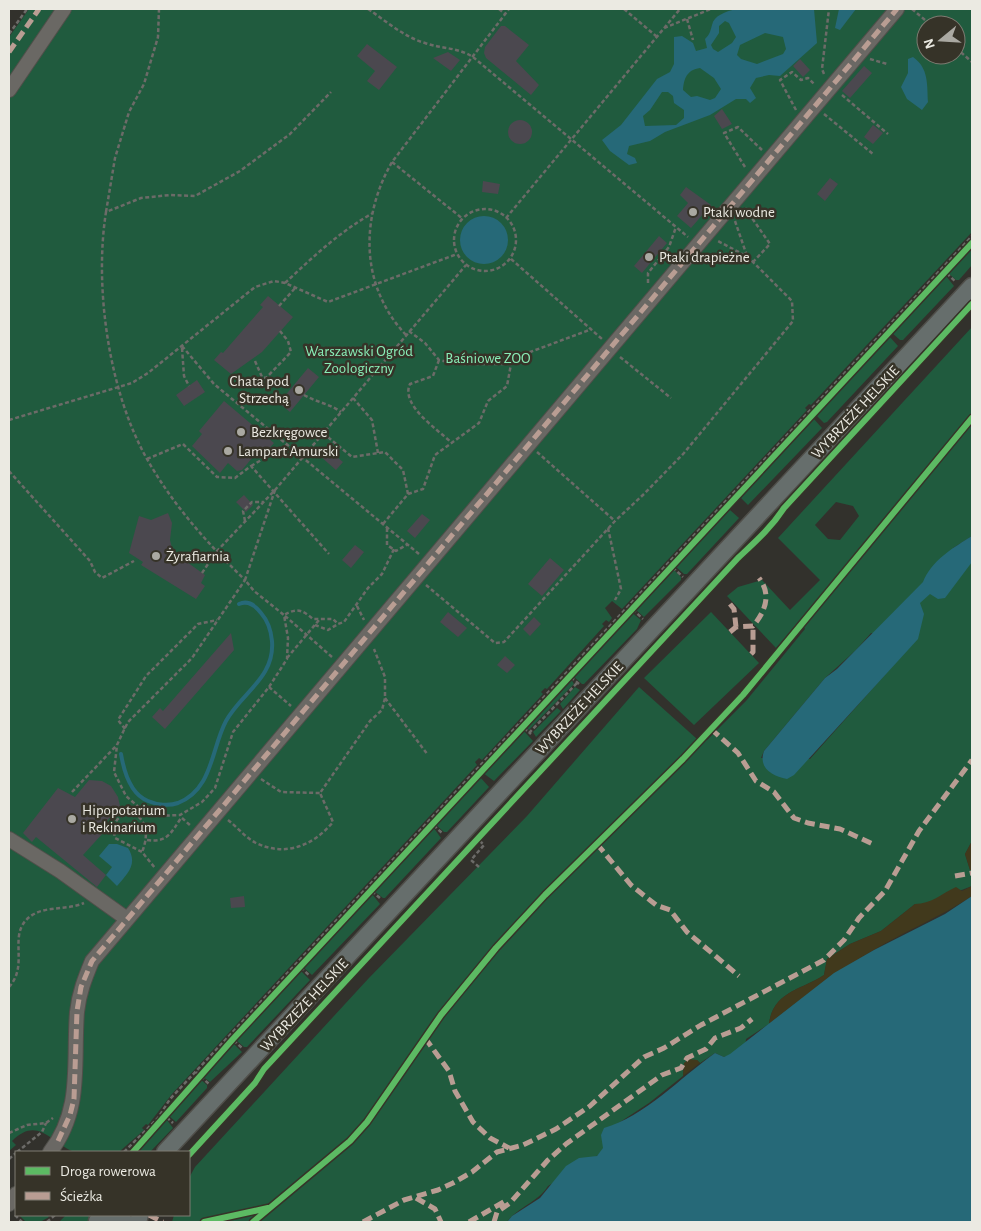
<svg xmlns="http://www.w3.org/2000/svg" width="981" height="1231" font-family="'Alegreya Sans',sans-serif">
	<rect width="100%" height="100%" fill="#32312c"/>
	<path fill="#205b3e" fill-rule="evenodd" d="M29 9H972V232L811 405 809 404 805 408 807 410 622 609 612 601 605 608 612 618 609 622 606 620 602 624 604 626 547 689 545 688 541 692 543 694 482 760 479 758 475 762 477 765 172 1094 148 1125 146 1124 142 1128 144 1130 119 1152C108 1152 81 1155 72 1151 50 1141 37 1116 12 1141L16 1145 9 1151V37ZM926 25H956V55H926Z
		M972 247V265L959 280H956L948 273Z
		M946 276 954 286 903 340H900L892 333Z
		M972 327V536L953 548 970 563 972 562V841L965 854 970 870H972V886L925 904H915L881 931 850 944 827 959 824 975C802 990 773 991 769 1024L746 1039 745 1050 724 1057 715 1053 700 1063 697 1060H689L684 1064 683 1076 649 1103 617 1124 624 1139 548 1186C537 1203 518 1207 507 1222H172L174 1215H189V1178L195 1167 368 979 527 816 639 687 697 739 707 740 746 701 805 629 800 621 776 648 727 596 738 587 762 580 790 610 820 580 778 538ZM836 502 853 506 859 516 840 540 828 539 815 525ZM871 633 914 642 810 759 761 758 764 751 825 678 856 650Z
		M889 336 898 346 827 422 824 423 816 415Z
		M813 418 822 428 748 505 739 496Z
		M730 510 739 518 687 574H684L675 566 726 511Z
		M673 569 681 577V580L644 617 635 609Z
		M631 612 641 620 637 629 584 684H582L573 676Z
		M711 612 759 663 694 725 644 678Z
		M571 679 574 684 529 730 526 727Z
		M575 687 580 690 563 709 560 704Z
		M557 708 561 711 536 737 533 732Z
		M523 730 533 741 494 781 483 773Z
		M480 777 489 787 447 832H444L436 825Z
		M433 827 441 838 385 898H383L374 891Z
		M372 894 380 904 312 975 303 967Z
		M300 970 310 980 247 1047H244L236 1040Z
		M233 1043 242 1052 210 1082 202 1076Z
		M200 1079 207 1085V1088L176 1122 169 1116Z
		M167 1120 173 1128 150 1152H137Z
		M19 1215H47L49 1217 40 1222H26Z
		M66 1215H95L87 1222H59Z"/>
	<path fill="#41391c" d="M972 841V870H970L965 854Z
		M972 886V896C940 917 905 931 872 951 835 972 802 998 769 1024 773 991 802 990 824 975L827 959 850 944 881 931 915 904C931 904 941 894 956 887L962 891Z
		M689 1059 697 1060 700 1063 683 1076 684 1063Z"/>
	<path fill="#266978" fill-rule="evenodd" d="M735 9H814L817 43 780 76 769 75 756 78 750 88 756 98 750 103 746 99H736L710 115 665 132 650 141 629 146 627 154 635 158 637 163 629 165 610 151 602 140 621 125 657 79 670 72 674 64V37L682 36 693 43 696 51 707 48 705 39C710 34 710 32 712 25 714 15 726 12 735 9ZM725 21 729 23 736 37 732 43 718 52 713 49 711 45 719 33V26ZM765 33 783 37 786 49 783 54 757 64 741 59 737 55 740 45ZM700 68 714 78 721 89 715 98 710 100 697 96 691 97 683 90C684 78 687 70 700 68ZM662 92H668L673 96 674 103 684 110V118L676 125 645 126 643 116 650 110Z
		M839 9H856L840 30 835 28Z
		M913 57C929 68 927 85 928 102L922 110 907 99 901 87 908 73V59Z
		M460 240a24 24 0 1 1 48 0a24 24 0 1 1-48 0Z
		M972 536V562L945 598 938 599 930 594 920 603 924 614 918 639 794 775 787 779C772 776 758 768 764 751L825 678 837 669 923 582C931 561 954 547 972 536Z
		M109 844H117L128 848C138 864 128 873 117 886L106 875 112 867 99 856Z
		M972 896V1222H507L512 1216 540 1198 566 1166 579 1158 597 1156 603 1148 601 1135 604 1128C644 1117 681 1077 715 1053L724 1057 730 1054 834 973 874 950 945 914Z"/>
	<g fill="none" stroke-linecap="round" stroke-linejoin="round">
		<path stroke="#266978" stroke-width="4" d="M121 754C124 772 130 794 148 801 157 805 169 806 178 803 213 789 211 749 226 721 241 693 275 678 272 641 271 630 268 621 261 613 255 605 248 600 239 604"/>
	</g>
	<path fill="#4b484f" d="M501 26H505L529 45 516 61 539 85 531 95 486 58 484 53 485 47Z
		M367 44 397 67 379 90 367 81 375 71 357 56Z
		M448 52 460 60 451 71 433 58Z
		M800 59 810 70 803 77 793 66Z
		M864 66 872 73 850 98 842 91Z
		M722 109 732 124 722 129 714 116Z
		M508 132a12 12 0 1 1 24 0a12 12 0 1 1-24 0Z
		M873 125 883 133 873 144 864 137Z
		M830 178 838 184 825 201 817 194Z
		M483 181 500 184 498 194 482 192Z
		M686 187 711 205 691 228 677 216 688 203 680 195Z
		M659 236 667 243 642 273 634 266Z
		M268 296 293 317 262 352 231 374 214 360 221 352 223 353 263 307 260 305Z
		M308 368 319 377 290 412 279 403Z
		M197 380 205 392 184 406 176 395Z
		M224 401 274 443 260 459 257 455 253 457 242 470 237 471 228 463 220 473 192 446 202 434 199 431Z
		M326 448 343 462 336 470 320 456Z
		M244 495 253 505 246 512 236 502Z
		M168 513 172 523 170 540 173 552 205 575 201 583 205 586 196 599 141 565 143 562 129 553 139 516 151 520Z
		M422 514 430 520 415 538 407 531Z
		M355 545 364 552 351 568 342 560Z
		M550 558 564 570 542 596 528 584Z
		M448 612 467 628 458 637 440 622Z
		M534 617 541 624 530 636 523 629Z
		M231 633 234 650 165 729 152 717 160 708 163 711Z
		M505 656 515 665 507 673 497 665Z
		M89 780 102 781 111 786 118 797 120 806 100 829 104 832 83 855 106 875 97 887 36 837 32 842 23 833 58 788 75 797Z
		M244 896 245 907 231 908 230 898Z"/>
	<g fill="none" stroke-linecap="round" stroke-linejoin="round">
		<g stroke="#504f4a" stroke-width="16">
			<path id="minor" d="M9 90 64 9
				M9 839 60 871 127 919
				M50 1152C83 1110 73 1062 77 1012 79 993 85 978 92 961L897 9
				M9 1204 16 1194"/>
		</g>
		<g stroke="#504f4a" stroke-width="19">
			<path id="major" d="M165 1152 972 286
				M97 1221 116 1217 125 1222
				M138 1222 140 1215"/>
		</g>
		<path stroke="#6c6b68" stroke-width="2.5" stroke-dasharray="4 2.5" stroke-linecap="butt" d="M368 9C386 21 404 37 425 43 442 49 457 47 473 57L688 237
			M499 9 505 14
			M624 9 656 36
			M912 9 931 25
			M687 19 693 40
			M664 28 711 9
			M9 34 27 9
			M956 48 972 62
			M870 59 887 64
			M824 74 822 69 829 9
			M842 95 888 134
			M796 110 780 80 792 72 801 80 808 78 815 85
			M824 114 873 154
			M392 162 463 219
			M745 167 724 133 738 127 762 150
			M745 208 770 244 753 262
			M454 240a31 31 0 1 1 62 0a31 31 0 1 1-62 0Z
			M106 212 115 158 129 112 144 84 158 37 159 9
			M506 218 680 9
			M735 221 747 256
			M511 259 602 339
			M942 269 956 282
			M285 283C313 257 339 232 373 213
			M648 283V273L669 247 676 227
			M279 306 296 287
			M409 331 425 343 439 360 460 364H511L522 355 592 329
			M406 335C360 286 360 218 392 162L509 9
			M182 346 214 384 419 554
			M182 348 184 376 189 386
			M620 357 671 398
			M439 360 433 376 410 384C400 405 438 430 451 442
			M255 361 262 377 266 378 291 352 288 341 280 331
			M304 395C316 402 330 404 341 412
			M353 398 372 420 378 453
			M9 420 132 383 148 373 255 287 274 281 285 283 328 302 457 254
			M323 433 352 457 385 452 403 470 408 494 383 524
			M537 452 615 521
			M147 459 183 444 217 477 235 478 251 466 329 554
			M251 466 287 445
			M9 471 90 561 95 572 102 578 134 561
			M275 490 245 580 254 591 284 615 288 638 287 659 269 687 233 732 215 788 202 802 180 815 156 816 141 809 126 796 114 772 117 745 123 732 128 722 192 658 245 580C207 543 173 505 147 459 109 392 94 288 106 212L141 198 170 195 195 196 240 171 290 134 331 92
			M408 494 423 489 435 455 479 423 488 401 507 386 511 364
			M245 521 243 511 252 502H263
			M387 528V545L396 551 408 544
			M608 528 621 589 615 600
			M668 563 683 577
			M202 573 216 552 275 490 466 265
			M426 585 495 643 504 642 615 521 644 494 684 453 793 321 792 301 748 257 716 240
			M628 605 643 619
			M357 606 364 620
			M315 625 328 630 338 624
			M332 657 284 615C297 608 301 609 313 619H333L338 624 344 622 368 588 382 574 394 549
			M287 658 319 620
			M566 673 579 684
			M269 687 291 706
			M385 698 428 755
			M519 724 531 734
			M125 729 118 720 146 676 198 624 217 620
			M529 733 577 683
			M261 779 281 792 320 793
			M72 792 116 746
			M182 818 191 826
			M228 820C237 827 246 838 256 843 285 857 313 846 333 822L320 793 370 721 382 710 385 698V677L374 649
			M429 821 442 833
			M106 823 113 827 115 838 142 852 155 868
			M113 827C124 800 157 816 142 852
			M147 840C167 843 171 833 181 818
			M479 867 471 860 484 845 480 841
			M367 887 381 899
			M296 963 310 976
			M9 987C31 963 4 931 34 914 49 906 68 910 84 903
			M229 1036 242 1048
			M196 1072 209 1084
			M162 1113 173 1123
			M9 1133 27 1125 46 1123 53 1118
			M17 1152 42 1132 46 1123
			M124 1152 158 1118 170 1099 229 1036 972 236
			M9 1159 16 1153
			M15 1215 22 1222
			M47 1222 55 1215"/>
		<use href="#minor" stroke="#6a6864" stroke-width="14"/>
		<use href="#major" stroke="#666e6c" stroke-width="16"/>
		<path stroke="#b99d93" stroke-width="5" stroke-dasharray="10 5" stroke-linecap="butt" d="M9 52 39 9
			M730 604 734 609 736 627
			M730 632 736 627 753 626C765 612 772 595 759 578
			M751 654 753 652V626
			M711 729 738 753 756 781 774 792 794 818 808 823 840 829 873 844
			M597 844 631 885 656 905 670 910 687 932 739 976
			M955 876 972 873
			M425 1038 449 1071 455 1091 473 1122 490 1138 509 1148
			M58 1141 70 1115 74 1099 77 1011 81 987 92 961 897 9
			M416 1198 435 1209 441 1222
			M149 1215 163 1222
			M363 1222 404 1200 438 1190 453 1183 472 1172 497 1152 523 1145 556 1129 590 1106 644 1057 664 1048 701 1025 824 960 844 940 859 918 885 891 919 831 972 760
			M469 1222 507 1200
			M494 1222 497 1212 510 1203 548 1160 566 1144 662 1075 681 1068 687 1058 706 1049 715 1038 741 1028 752 1019"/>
		<g stroke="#363328" stroke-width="9">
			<path id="cycleway" d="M133 1152 233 1039 972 243
				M189 1155 255 1083 264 1069 738 558C755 542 771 528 784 508L972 304
				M204 1222 268 1208
				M253 1222 350 1141 367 1122 441 1015 496 948 545 895 683 759 743 695 972 418"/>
		</g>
		<use href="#cycleway" stroke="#5cba63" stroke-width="6"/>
	</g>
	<g fill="#aaa9a2" stroke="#363328" stroke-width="2">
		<circle cx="693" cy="212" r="5"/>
		<circle cx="649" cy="257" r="5"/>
		<circle cx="299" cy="390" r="5"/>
		<circle cx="241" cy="432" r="5"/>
		<circle cx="228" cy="451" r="5"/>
		<circle cx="156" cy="556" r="5"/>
		<circle cx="72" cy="819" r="5"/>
	</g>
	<g text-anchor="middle" stroke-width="5" stroke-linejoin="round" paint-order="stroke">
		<g font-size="15" fill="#ebeae2" stroke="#363328" text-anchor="start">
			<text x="703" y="217">Ptaki wodne</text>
			<text x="659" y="262">Ptaki drapieżne</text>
			<text x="289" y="386" text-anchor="end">Chata pod<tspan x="289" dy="17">Strzechą</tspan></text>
			<text x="251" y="437">Bezkręgowce</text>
			<text x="238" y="456">Lampart Amurski</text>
			<text x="166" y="561">Żyrafiarnia</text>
			<text x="82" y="815">Hipopotarium<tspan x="82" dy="17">i Rekinarium</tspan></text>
		</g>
		<g font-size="15" fill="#89eeb7" stroke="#363328">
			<text x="359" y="356">Warszawski Ogród<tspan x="359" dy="17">Zoologiczny</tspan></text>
			<text x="488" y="363">Baśniowe ZOO</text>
		</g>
		<g font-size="15" fill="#ebeae2" stroke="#363328">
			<text transform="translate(855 412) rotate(-47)" y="5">WYBRZEŻE HELSKIE</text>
			<text transform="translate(579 708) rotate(-47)" y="5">WYBRZEŻE HELSKIE</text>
			<text transform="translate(304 1005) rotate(-47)" y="5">WYBRZEŻE HELSKIE</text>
		</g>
	</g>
	<rect width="981" height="1231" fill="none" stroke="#ebeae2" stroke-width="20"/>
	<rect x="15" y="1151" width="175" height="65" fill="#363328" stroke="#7e7c72"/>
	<rect x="25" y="1167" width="25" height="8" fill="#5cba63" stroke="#7e7c72"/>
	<text x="60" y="1176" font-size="15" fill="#ebeae2">Droga rowerowa</text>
	<rect x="25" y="1192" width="25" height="8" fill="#b99d93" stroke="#7e7c72"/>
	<text x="60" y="1201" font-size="15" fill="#ebeae2">Ścieżka</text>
	<g transform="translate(941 40) rotate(252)"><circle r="24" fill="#363328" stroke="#7e7c72"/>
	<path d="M0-4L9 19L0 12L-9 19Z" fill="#aaa9a2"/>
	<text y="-8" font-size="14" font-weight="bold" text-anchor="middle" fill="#ebeae2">N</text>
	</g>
</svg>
